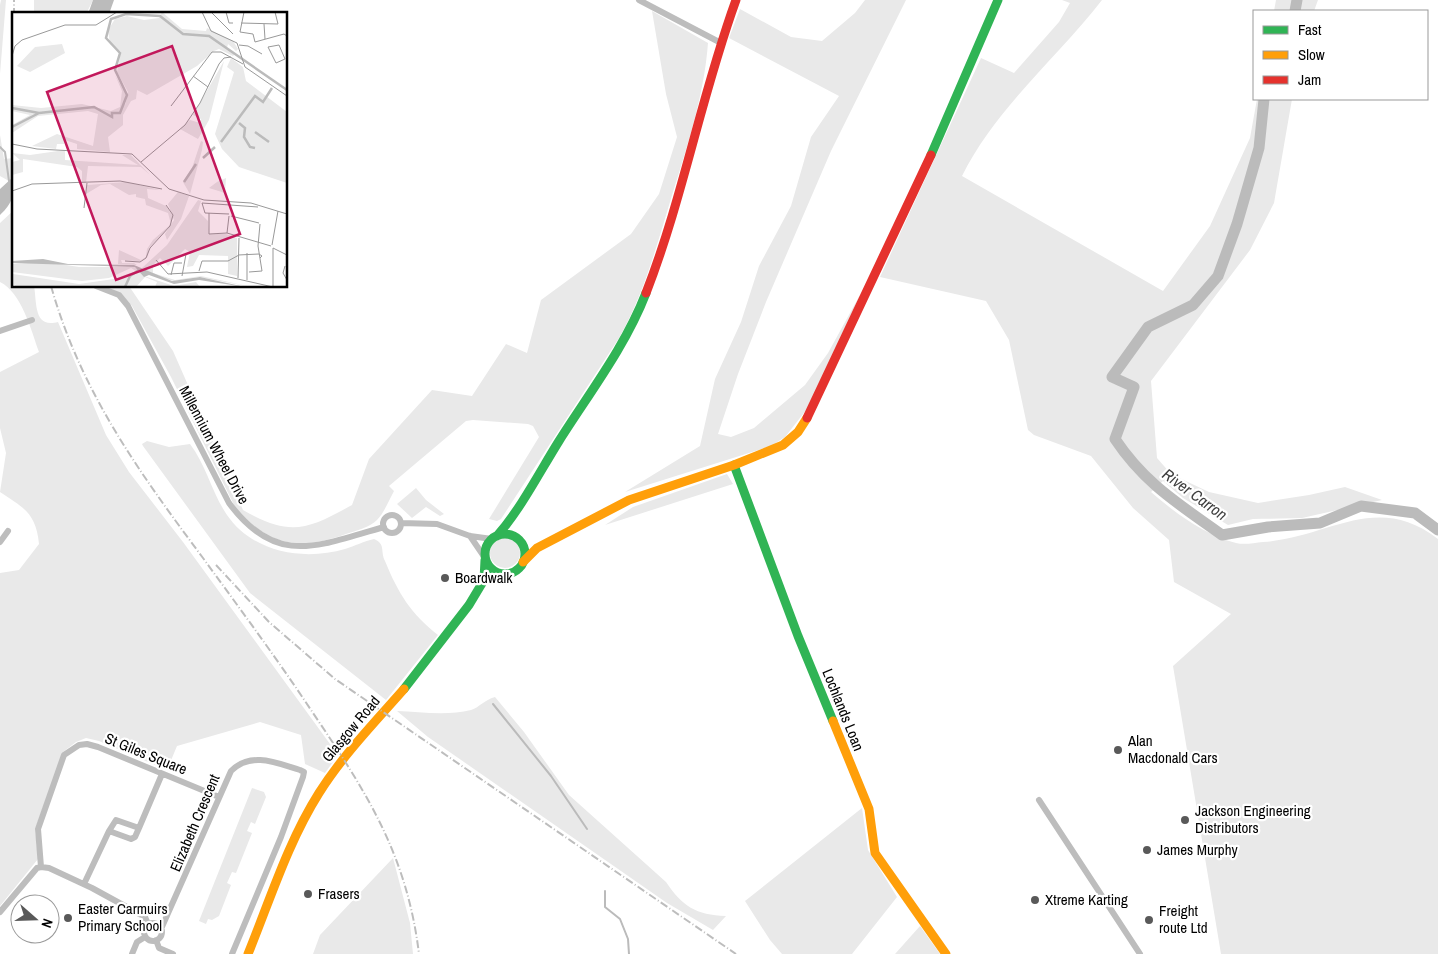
<svg xmlns="http://www.w3.org/2000/svg" width="1438" height="954" font-family="'Archivo Narrow',sans-serif">
	<rect width="100%" height="100%" fill="#fff"/>
	<path fill="#e9e9e9" d="M1 0H6L0 74V5Z
		M34 0H93L86 14H34Z
		M865 0H906L831 151 766 302 738 374 718 434 731 437 754 428 805 385 828 353 861 293 807 409 785 437 771 446 625 492 700 446 715 379 741 322 759 266 791 206 811 137 839 96 729 38 740 9 791 37 822 41 855 13Z
		M1062 0H1102C1057 58 995 109 962 176L1163 291 1210 226 1250 138 1257 99H1292L1274 203 1250 250 1151 381 1157 458 1171 474 1209 492 1258 503 1309 495 1345 487 1382 500 1302 518 1253 519 1228 525 1183 498 1163 481 1151 492C1175 513 1205 535 1236 543 1244 545 1254 543 1263 542 1328 538 1376 491 1438 539V954H1221L1173 666 1231 614 1174 582 1169 540 1133 508 1091 456 1034 435 1028 430 1009 340 986 301 880 277 981 58 1014 73 1059 22 1070 3Z
		M1276 0H1318L1314 11H1274Z
		M652 11 708 43C704 97 686 150 670 202 656 248 643 296 619 338L501 519 497 521 489 519 539 437 533 426 528 424 473 420 466 421 389 486 394 491 393 493C388 502 384 513 377 520 370 527 356 531 346 534 299 551 271 546 236 509L171 377 132 306 120 293 105 286H129L173 351 243 510C290 537 307 530 352 505L369 459 432 390 472 396 506 344 527 353 541 300 631 234 659 194 677 137 666 94Z
		M0 135 4 159 14 158V178L9 181 0 176Z
		M14 210V286H34C37 301 33 329 58 322L106 435 129 472 183 542 338 755 325 773 305 764 301 735 260 722 177 746 167 770 99 741 86 738 76 742 63 752 35 829 38 859 0 906V573L19 570 39 544C36 513 24 508 0 492L6 453 0 428V372L39 352C31 330 22 293 0 282V223Z
		M147 441 169 447 190 444C206 465 212 493 227 515 253 553 304 561 345 549 355 546 364 541 374 539 386 544 380 551 385 561 398 593 411 614 438 635L386 700 250 593 143 446 142 444Z
		M727 474 733 484 605 525 633 507Z
		M416 488 426 500 444 514 440 516 426 507 412 518 397 504Z
		M490 553a15 15 0 1 1 30 0a15 15 0 1 1-30 0Z
		M495 697 524 732 569 795 666 882C682 906 696 915 726 916L713 930 667 903 428 737 397 711C420 712 448 716 471 710 480 707 484 700 495 697Z
		M252 788 264 792 266 797 255 824 251 822 247 831 252 833 236 873 232 872 227 883 231 885 219 916 212 920 208 919 206 924 199 921Z
		M862 808 868 850 897 897 852 954H782L770 940 745 901Z
		M393 858 410 923 413 954H313L320 935Z
		M920 926 940 954H895Z"/>
	<path fill="#bbb" d="M93 0H114L109 14H88Z
		M12 178H14C14 195 13 203 0 215V189Z"/>
	<g fill="none" stroke-linecap="round" stroke-linejoin="round">
		<path stroke="#bbb" stroke-width="2" d="M0 147 5 152 9 181
			M493 704 551 776 587 829
			M605 891V907L620 919 628 939 629 954"/>
		<path stroke="#bbb" stroke-width="11" d="M1295 11 1297 0
			M1264 99 1259 148 1237 224 1218 276 1193 305 1148 327 1112 377 1134 387 1115 439C1145 484 1179 504 1222 535L1268 527 1320 523 1361 506 1415 513 1438 530"/>
		<path stroke="#bdbdbd" stroke-width="6" d="M639 0 721 43
			M96 286 119 295 128 306 229 503C277 568 319 545 384 527
			M0 331 32 320
			M383 524a9 9 0 1 1 18 0a9 9 0 1 1-18 0Z
			M401 523 437 524 470 536 492 539
			M470 536 485 558
			M0 542 8 531
			M1039 800 1140 954
			M116 820 139 828 135 837 131 839 109 831Z
			M139 828 162 774
			M41 867 38 829 64 755 79 745 87 744 98 747 219 797
			M41 867 49 868 92 888 145 917 148 924
			M84 884 109 831
			M0 912 37 868 41 867
			M144 932a9 9 0 1 1 18 0a9 9 0 1 1-18 0Z
			M161 929 231 771C251 751 277 763 300 770L304 772 303 777 281 837 232 954
			M156 940 159 948 173 954
			M132 954 137 942 145 937"/>
		<path stroke="#30b455" stroke-width="9" d="M931 155 998 0
			M734 465 798 636 833 721
			M485 554a20 20 0 1 1 40 0a20 20 0 1 1-40 0Z
			M497 536C522 507 539 473 559 441 590 392 625 347 646 293
			M404 689 469 605 484 580 485 560"/>
		<path stroke="#ff9f0a" stroke-width="9" d="M523 562 537 548 629 500 734 465 783 445 798 432 807 418
			M833 721 869 809 875 853 946 954
			M248 954C270 900 288 842 319 793 343 755 375 722 404 689"/>
		<path stroke="#e5322d" stroke-width="9" d="M646 293C683 198 701 96 736 0
			M807 418 931 155"/>
		<path stroke="#bdbdbd" stroke-width="2" stroke-dasharray="8 2.5 1 2.5" stroke-linecap="butt" d="M14 58V0
			M51 286C81 392 139 472 203 558 240 609 278 660 313 713 367 793 407 855 419 954
			M216 565 269 622 335 679 736 954"/>
	</g>
	<g fill="#595959" stroke="#fff" stroke-width="2">
		<circle cx="445" cy="578" r="5"/>
		<circle cx="1118" cy="750" r="5"/>
		<circle cx="1185" cy="820" r="5"/>
		<circle cx="1147" cy="850" r="5"/>
		<circle cx="308" cy="894" r="5"/>
		<circle cx="1035" cy="900" r="5"/>
		<circle cx="68" cy="918" r="5"/>
		<circle cx="1149" cy="920" r="5"/>
	</g>
	<g text-anchor="middle" stroke-width="4.5" stroke-linejoin="round" paint-order="stroke">
		<g font-size="15" fill="#000" stroke="#fff">
			<text transform="translate(214 445) rotate(62)" y="5">Millennium Wheel Drive</text>
			<text transform="translate(843 710) rotate(68)" y="5">Lochlands Loan</text>
			<text transform="translate(351 729) rotate(-50)" y="5">Glasgow Road</text>
			<text transform="translate(146 754) rotate(22)" y="5">St Giles Square</text>
			<text transform="translate(195 823) rotate(-67)" y="5">Elizabeth Crescent</text>
		</g>
		<g font-size="15" fill="#000" stroke="#fff" text-anchor="start">
			<text x="455" y="583">Boardwalk</text>
			<text x="1128" y="746">Alan<tspan x="1128" dy="17">Macdonald Cars</tspan></text>
			<text x="1195" y="816">Jackson Engineering<tspan x="1195" dy="17">Distributors</tspan></text>
			<text x="1157" y="855">James Murphy</text>
			<text x="318" y="899">Frasers</text>
			<text x="1045" y="905">Xtreme Karting</text>
			<text x="78" y="914">Easter Carmuirs<tspan x="78" dy="17">Primary School</tspan></text>
			<text x="1159" y="916">Freight<tspan x="1159" dy="17">route Ltd</tspan></text>
		</g>
		<g font-size="16" font-style="italic" fill="#3f3f3f" stroke="#fff">
			<text transform="translate(1195 494) rotate(36)" y="6">River Carron</text>
		</g>
	</g>
	<g transform="translate(12 12)">
		<rect width="275" height="275" fill="#fff"/>
		<path d="M150 0 170 17 194 19 195 16 221 29 226 37 224 39 216 32 215 36 223 42 221 44 207 37 202 39 185 54 135 83 125 78 124 87 119 89 111 103V113L96 125 98 140 65 137V132L53 128 52 132H45L44 137 20 134 45 122 81 134 86 102 76 99 26 104 0 121V113L18 103 0 99V93L29 96 70 92 99 99 108 95 110 79 103 63 114 82 113 94 116 80 105 60 109 40 98 32 96 18 103 7 115 4 132 8 147 6ZM50 32 53 41 18 60 5 54 23 35ZM219 46 231 55 234 69 275 100V171L227 155 210 137 203 122 222 60 215 55ZM212 49 197 108 186 127 168 117 178 108 188 111 189 107 181 103ZM189 129 191 130 190 138 178 182 171 170 180 156ZM53 138V148L126 153 110 143H119L138 163 129 155 76 154 74 171H70V159L65 155 11 147V160L0 163V150L8 148 0 141 18 143ZM214 166 213 181 197 176 205 170ZM114 170 148 178 135 177 136 186 154 194 161 204 159 213 137 236 136 244 134 246 128 249 109 248 110 251H122L125 253 106 252 107 238 129 248 134 245 135 237 141 228 159 212 156 201 134 193 133 187 124 185V182L117 183 98 172 89 173 74 182 75 173ZM166 180 177 184 169 207 155 228 153 222 162 208 156 192ZM186 188 189 189 186 199 196 209 197 222H214L225 226V264L216 262V244L187 243 181 254 175 255 178 240 173 237 156 254 148 246 141 253V261L163 268 189 264 240 275 187 265 162 269 147 265 130 256 155 233ZM35 250 67 255H123L132 264 162 274 184 270 188 275H143L145 270 133 265 124 275H2L4 272 0 275 1 262 67 272 102 267 124 259 119 256 97 266 70 269 0 260V252Z" fill="#e9e9e9"/>
		<path d="M31 247 56 252 122 253 160 269 188 265 233 275 187 268 162 272 137 263 132 265 123 255 0 251V249Z" fill="#bbb"/>
		<path fill="none" stroke="#bbb" stroke-width="2.5" d="M0 96 27 101 82 95 100 105V101H108L115 83 103 58 108 41 94 26 99 7 114 2 148 4 171 22 197 24 275 78M227 111 233 116 232 125 238 135 243 136M0 115 27 101M243 120 257 130M209 130 243 84 251 90 260 76M191 146 203 135M172 170 184 152M113 275 118 264 127 258"/>
		<path fill="none" stroke="#999" stroke-width="1" d="M190 0 199 19 225 31 233 55 275 84M199 0 221 22M214 0 217 11H221M232 0 228 20 241 22 243 30 272 22 275 24M229 11 266 12 263 0M252 12 253 27M227 33 236 34 250 42M267 33 273 47 264 51 256 35ZM0 44 3 34 10 28 53 13H84L105 0M181 64 196 75M159 94 200 40H209L231 52M0 132 25 137 120 142 157 177 192 188 239 191 275 202M129 150 173 113 188 91 207 52 212 46 219 45M0 179 20 172 108 169 150 177M72 196 75 171M197 201V222L215 221M217 202 193 201 190 191 246 195M219 204 247 211M215 221 259 234M215 221 217 204M260 233 266 199M261 236V275M261 236 275 243M226 243 247 242 250 244 248 246M144 248 156 262 195 260 261 275M113 249 128 250 134 246 138 236 158 214 161 203 154 193M273 254 271 261 275 268M187 259 190 249H216L227 243M237 260 250 259 246 234 248 212M159 263 162 251H170M170 264 174 242M226 266 227 226M235 268V241"/>
		<path fill="#c2185b" fill-opacity="0.15" stroke="#c2185b" stroke-width="2.5" d="M160 34 228 222 104 268 35 80Z"/>
		<rect width="275" height="275" fill="none" stroke="#000" stroke-width="2.5"/>
	</g>
	<rect x="1253" y="10" width="175" height="90" fill="#ffffff" stroke="#999999"/>
	<rect x="1263" y="26" width="25" height="8" fill="#30b455" stroke="#999999"/>
	<text x="1298" y="35" font-size="15" fill="#000000">Fast</text>
	<rect x="1263" y="51" width="25" height="8" fill="#ff9f0a" stroke="#999999"/>
	<text x="1298" y="60" font-size="15" fill="#000000">Slow</text>
	<rect x="1263" y="76" width="25" height="8" fill="#e5322d" stroke="#999999"/>
	<text x="1298" y="85" font-size="15" fill="#000000">Jam</text>
	<g transform="translate(35 919) rotate(110)"><circle r="24" fill="#ffffff" stroke="#999999"/>
	<path d="M0-4L9 19L0 12L-9 19Z" fill="#595959"/>
	<text y="-8" font-size="14" font-weight="bold" text-anchor="middle" fill="#000000">N</text>
	</g>
</svg>
